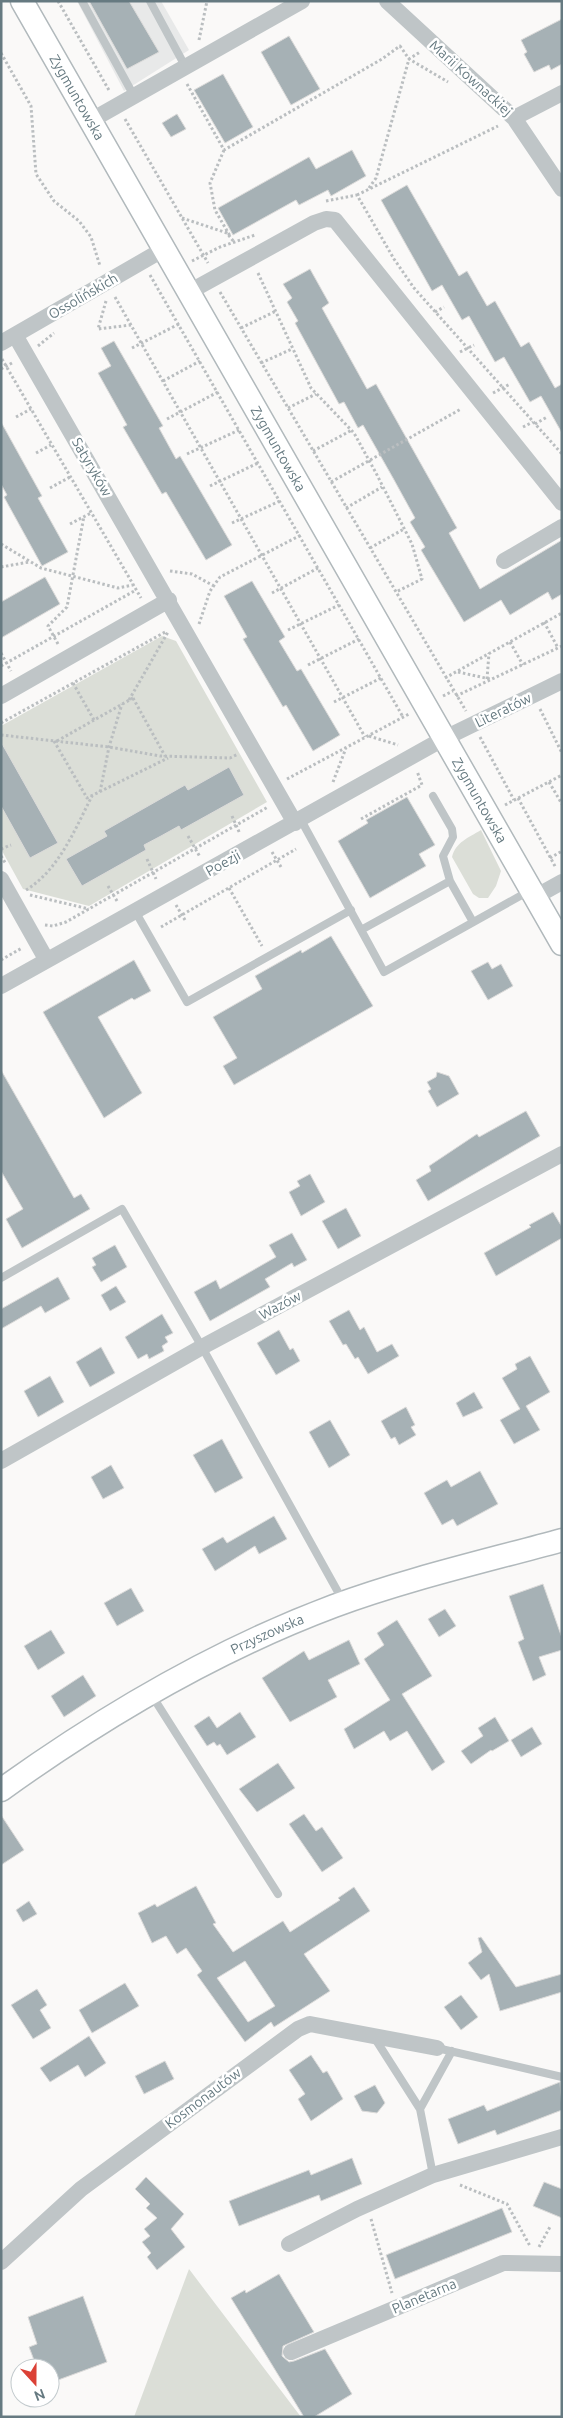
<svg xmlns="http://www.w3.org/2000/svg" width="563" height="2418" font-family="Ubuntu,sans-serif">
	<rect width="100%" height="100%" fill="#faf9f8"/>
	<path fill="#e8e9e9" d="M77 1H161L189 50 124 91Z"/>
	<path fill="#dbded7" d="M162 636 176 641 267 802 89 906 23 889 1 849V726Z
		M481 830 501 871 496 886 488 898H479L473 894 452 857C456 842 468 838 481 830Z
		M189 2269 301 2417H134Z"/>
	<path fill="#a6b1b5" stroke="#dcdbda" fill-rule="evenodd" d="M89 1H129L159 52 127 69Z
		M562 19V64L551 70 549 65 534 72 524 54 527 52 521 40Z
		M289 36 320 89 291 105 261 52Z
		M223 74 253 127 225 143 194 90Z
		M177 114 186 129 171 137 162 123Z
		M352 150 366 176 331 196 328 190 299 205 296 200 233 235 218 208 309 157 316 169Z
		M407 185 459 276 467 271 487 306 495 301 521 347 529 342 555 388 562 384V433L541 396 530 402 504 357 495 362 469 316 462 320 442 285 432 291 381 200Z
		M310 269 329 303 322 308 367 389 376 384 457 528 449 533 480 589 562 540V594L552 600 548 592 510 615 501 600 464 622 421 550 425 547 410 522 415 518 393 478 363 425 358 428 344 402 339 404 295 323 298 321 287 302 292 298 283 284Z
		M114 341 163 426 159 428 176 459 180 456 232 545 206 560 166 492 162 494 123 427 127 425 98 373 111 366 101 348Z
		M1 422 42 496 38 498 68 552 42 566 4 497 7 495 1 484Z
		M45 577 60 604 1 638V602Z
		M252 581 285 637 279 641 297 671 301 669 340 735 313 751 286 705 283 707 243 639 247 637 224 596Z
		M1 742 58 843 30 858 1 806Z
		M229 767 244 795 181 830 179 826 161 836 144 845 146 850 82 886 66 859 107 836 104 831 185 785 188 790Z
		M407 797 435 845 419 854 426 866 370 898 338 841 368 823 366 820Z
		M331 936 373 1006 234 1085 223 1066 237 1058 213 1017 262 989 255 976 301 950 302 953Z
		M134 960 151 991 134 1000 132 998 98 1017 142 1093 104 1118 43 1012Z
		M488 962 492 969 501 964 513 986 488 1000 471 971Z
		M1 1070 74 1198 81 1194 90 1209 22 1248 6 1219 23 1209 1 1171Z
		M437 1072 449 1076 459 1094 437 1107 428 1091 431 1089 427 1082 436 1077Z
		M526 1111 540 1136 428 1201 416 1180 431 1171 429 1166 477 1134 479 1137Z
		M310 1174 325 1202 301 1216 289 1192 300 1186 297 1181Z
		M346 1208 361 1236 338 1249 322 1221Z
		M553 1212 562 1227V1238L496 1276 484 1253 531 1227 529 1225Z
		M292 1233 307 1260 294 1267 292 1263 265 1279 270 1287 210 1321 194 1292 216 1280 220 1289 276 1257 269 1245Z
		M115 1245 127 1267 101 1282 92 1267 96 1265 92 1258Z
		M58 1277 70 1299 45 1313 41 1306 1 1329V1309Z
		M116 1286 126 1302 110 1311 101 1295Z
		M349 1310 360 1330 364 1327 377 1352 392 1344 399 1356 368 1374 358 1357 355 1359 346 1344 343 1345 329 1321Z
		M162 1314 173 1333 165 1337 168 1342 162 1346 164 1351 149 1359 147 1354 138 1359 125 1337Z
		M279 1330 290 1350 293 1348 300 1361 276 1375 257 1343Z
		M101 1347 115 1373 90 1387 76 1362Z
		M530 1356 550 1392 526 1406 540 1430 514 1444 500 1420 520 1409 502 1378 517 1369 515 1364Z
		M50 1376 64 1402 38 1417 24 1391Z
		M474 1392 483 1408 463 1417 456 1403Z
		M406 1407 415 1425 411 1427 416 1435 399 1445 395 1437 391 1439 381 1421Z
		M330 1420 350 1455 329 1468 309 1432Z
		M222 1439 243 1478 215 1493 193 1455Z
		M111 1465 124 1488 103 1499 91 1477Z
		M480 1471 498 1504 457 1526 453 1519 442 1525 424 1493 447 1480 451 1487Z
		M274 1516 287 1539 259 1554 255 1546 215 1571 202 1549 223 1537 227 1543Z
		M543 1584 562 1638V1650L539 1657 546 1675 533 1681 518 1642 524 1639 509 1596Z
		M131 1588 144 1611 117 1626 104 1603Z
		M445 1609 456 1626 439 1637 428 1619Z
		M397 1620 432 1676 402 1694 445 1762 432 1771 407 1731 390 1741 384 1731 354 1749 344 1729 390 1700 364 1659 384 1645 377 1633Z
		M51 1630 65 1653 38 1670 24 1646Z
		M349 1640 360 1664 328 1680 337 1697 290 1722 262 1678 304 1651 309 1660Z
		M83 1675 96 1696 64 1717 51 1696Z
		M240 1712 256 1737 227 1755 220 1744 217 1746 214 1742 207 1746 194 1726 209 1716 217 1728Z
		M495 1717 509 1741 492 1751 491 1750 471 1764 461 1751 483 1736 478 1728Z
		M532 1727 542 1744 521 1757 511 1740Z
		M278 1763 295 1788 257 1812 239 1789Z
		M304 1814 316 1831 322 1827 343 1858 322 1872 289 1824Z
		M1 1815 24 1850 1 1865Z
		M196 1886 216 1923 213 1924 233 1952 283 1921 290 1932 340 1900 338 1898 354 1887 370 1911 304 1954 330 1991 274 2027 271 2022 245 2042 197 1975 202 1971 186 1948 177 1954 166 1936 152 1943 138 1913 155 1904 157 1907ZM245 1961 275 2006 248 2022 217 1978Z
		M29 1901 37 1914 23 1922 16 1910Z
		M481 1937 516 1987 562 1974V1992L500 2011 489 1974 481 1980 468 1963 482 1952 478 1938Z
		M125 1983 139 2006 92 2033 79 2010Z
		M37 1989 47 2005 40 2010 51 2028 33 2039 11 2005Z
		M461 1995 478 2017 461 2030 444 2007Z
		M89 2036 106 2063 85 2077 78 2065 50 2082 40 2068Z
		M311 2055 323 2073 327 2071 343 2099 311 2121 298 2099 305 2094 289 2070Z
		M165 2061 174 2079 144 2094 135 2076Z
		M560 2082 562 2110 497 2135 495 2130 458 2144 448 2119 484 2105 487 2111Z
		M375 2085 385 2103 377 2113 362 2111 354 2096Z
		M352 2158 362 2184 321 2201 319 2195 239 2226 229 2201 309 2170 311 2175Z
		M146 2177 184 2214 171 2229 185 2247 157 2270 147 2257 151 2253 142 2242 150 2236 144 2229 157 2218 146 2208 150 2204 135 2189Z
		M544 2182 562 2189V2218L533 2206Z
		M502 2208 512 2232 395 2279 386 2255Z
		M279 2274 314 2332 283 2346 282 2356 289 2362 294 2361 325 2349 352 2394 314 2417H304L231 2298 245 2290 246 2293Z
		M83 2296 107 2362 50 2383V2368H37L29 2347 37 2344 28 2317Z"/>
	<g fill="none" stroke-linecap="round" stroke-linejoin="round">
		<g stroke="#b1b9bc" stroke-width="25">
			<g id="secondary">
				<path id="s1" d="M22 1 562 944"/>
				<path id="s2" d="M1 1790C104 1716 214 1651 334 1606 407 1579 486 1561 562 1540"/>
			</g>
		</g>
		<path stroke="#babec0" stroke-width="3" stroke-dasharray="2.5 2.5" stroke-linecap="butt" d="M58 1 110 92
			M199 40 207 1
			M1 53 31 106 36 174 54 201 79 221 91 237 100 266
			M187 84 224 150 382 59 400 46 409 59 448 82
			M125 119 208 263
			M224 150 210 183 215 210 230 236
			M369 188 376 178 409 59 420 52
			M357 195 498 126
			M326 201 357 195 394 259 414 288 562 454
			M182 218 227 233 234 242
			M192 261 220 247 255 235
			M258 273 311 388 354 433 376 473 412 544 422 579 396 592
			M150 275 403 717
			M220 292 466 711
			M115 297 365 737
			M106 301 98 329 131 325
			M435 312 444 307
			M241 328 276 311
			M38 346 54 333
			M132 348 179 324
			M460 352 474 345
			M2 359 141 598
			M261 363 292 349
			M1 369 12 363
			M163 381 200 361
			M493 393 510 384
			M288 408 316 394
			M16 417 31 409
			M167 419 218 392
			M535 424 547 417
			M523 427 533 422
			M313 451 352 430
			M36 453 51 445
			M187 454 239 430
			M331 482 461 409
			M210 486 258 463
			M50 488 70 477
			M346 508 382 487
			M232 523 280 501
			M70 524 91 513
			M1 544 41 568 118 588 133 585
			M370 548 404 529
			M1 567 29 562
			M170 571 192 574 214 586
			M272 593 318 568
			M544 622 558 648
			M199 624 210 591 220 577 301 535
			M288 630 339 605
			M510 642 523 665
			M58 644 48 626 67 607 84 516
			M1 653 11 671
			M308 665 359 639
			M1 666 136 590
			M458 672 490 679
			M445 678 562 613
			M487 679 489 653
			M73 683 94 720
			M443 696 453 691
			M456 696 562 646
			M133 698 165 756
			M129 700 168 632
			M334 702 381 678
			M540 709 562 753
			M1 723 167 631
			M1 735 109 747 160 756 230 758 238 754
			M369 736 398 745
			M480 737 514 800
			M54 741 87 798 168 758
			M57 741 133 698
			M287 779 409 714
			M333 782 346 748
			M549 782 562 804
			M100 792 109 747 122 704
			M518 798 556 868
			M505 805 562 775
			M232 816 240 834
			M361 819 422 785 417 771
			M188 836 200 857
			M1 849 11 845
			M272 852 281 867
			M1 856 6 864
			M550 858 562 851
			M147 859 156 879
			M108 886 117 901
			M229 888 262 946
			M26 890C59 870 75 829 92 796
			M30 895 89 909
			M176 905 185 920
			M45 925 53 926 66 922 268 807
			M161 927 296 849
			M1 960 22 948
			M460 2185 507 2204 530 2246
			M371 2219 392 2293
			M539 2247 551 2225"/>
		<path stroke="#bfc5c7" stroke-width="8" d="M82 1 134 96
			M150 1 185 66
			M433 796 452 829 453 837 443 856 450 881
			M301 820 384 972 529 891
			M135 911 187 1002 351 910
			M361 930 450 881 473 922
			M1 1278 122 1209 202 1347 343 1601
			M151 1694 278 1894
			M374 2037 420 2109 433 2175
			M437 2048 562 2077
			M420 2109 452 2051"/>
		<path stroke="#bfc5c7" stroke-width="16" d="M387 1 514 118 562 189
			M514 118 562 93
			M90 121 302 1
			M189 292 314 223 326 219 335 220 562 503
			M15 335 295 823
			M1 343 164 249
			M504 561 562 527
			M1 696 169 600
			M1 879 46 959
			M535 897 562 882
			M1 986 443 739 562 681
			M1 1461 202 1347 562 1154
			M289 2244 357 2209 433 2175 562 2137
			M1 2262 81 2189 298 2029 310 2024 437 2048
			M291 2352 503 2263 562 2264"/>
		<use href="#secondary" stroke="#fff" stroke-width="22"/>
	</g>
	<g text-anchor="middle" stroke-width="5" stroke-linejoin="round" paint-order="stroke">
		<g font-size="14" fill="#667a81" stroke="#fff">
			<text transform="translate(471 78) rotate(42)" y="5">Marii Kownackiej</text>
			<text dy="5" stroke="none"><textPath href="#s1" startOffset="111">Zygmuntowska</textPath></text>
			<text transform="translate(83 296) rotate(-30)" y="5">Ossolińskich</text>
			<text dy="5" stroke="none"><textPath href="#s1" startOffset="516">Zygmuntowska</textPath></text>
			<text transform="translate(92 467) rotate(60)" y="5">Satyryków</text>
			<text transform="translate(503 710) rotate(-26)" y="5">Literatów</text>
			<text dy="5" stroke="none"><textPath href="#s1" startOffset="921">Zygmuntowska</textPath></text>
			<text transform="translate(223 863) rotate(-29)" y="5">Poezji</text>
			<text transform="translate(280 1305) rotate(-28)" y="5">Wazów</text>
			<text dy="5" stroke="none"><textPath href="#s2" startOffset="309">Przyszowska</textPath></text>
			<text transform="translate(203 2098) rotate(-37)" y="5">Kosmonautów</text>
			<text transform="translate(424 2296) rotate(-23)" y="5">Planetarna</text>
		</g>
	</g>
	<rect width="563" height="2418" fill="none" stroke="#667a81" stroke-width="5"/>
	<g transform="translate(35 2383) rotate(159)"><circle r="24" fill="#ffffff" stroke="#c2cacd"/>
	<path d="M0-4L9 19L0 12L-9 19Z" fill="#db4136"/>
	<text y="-8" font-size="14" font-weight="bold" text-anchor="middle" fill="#667a81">N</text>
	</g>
</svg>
